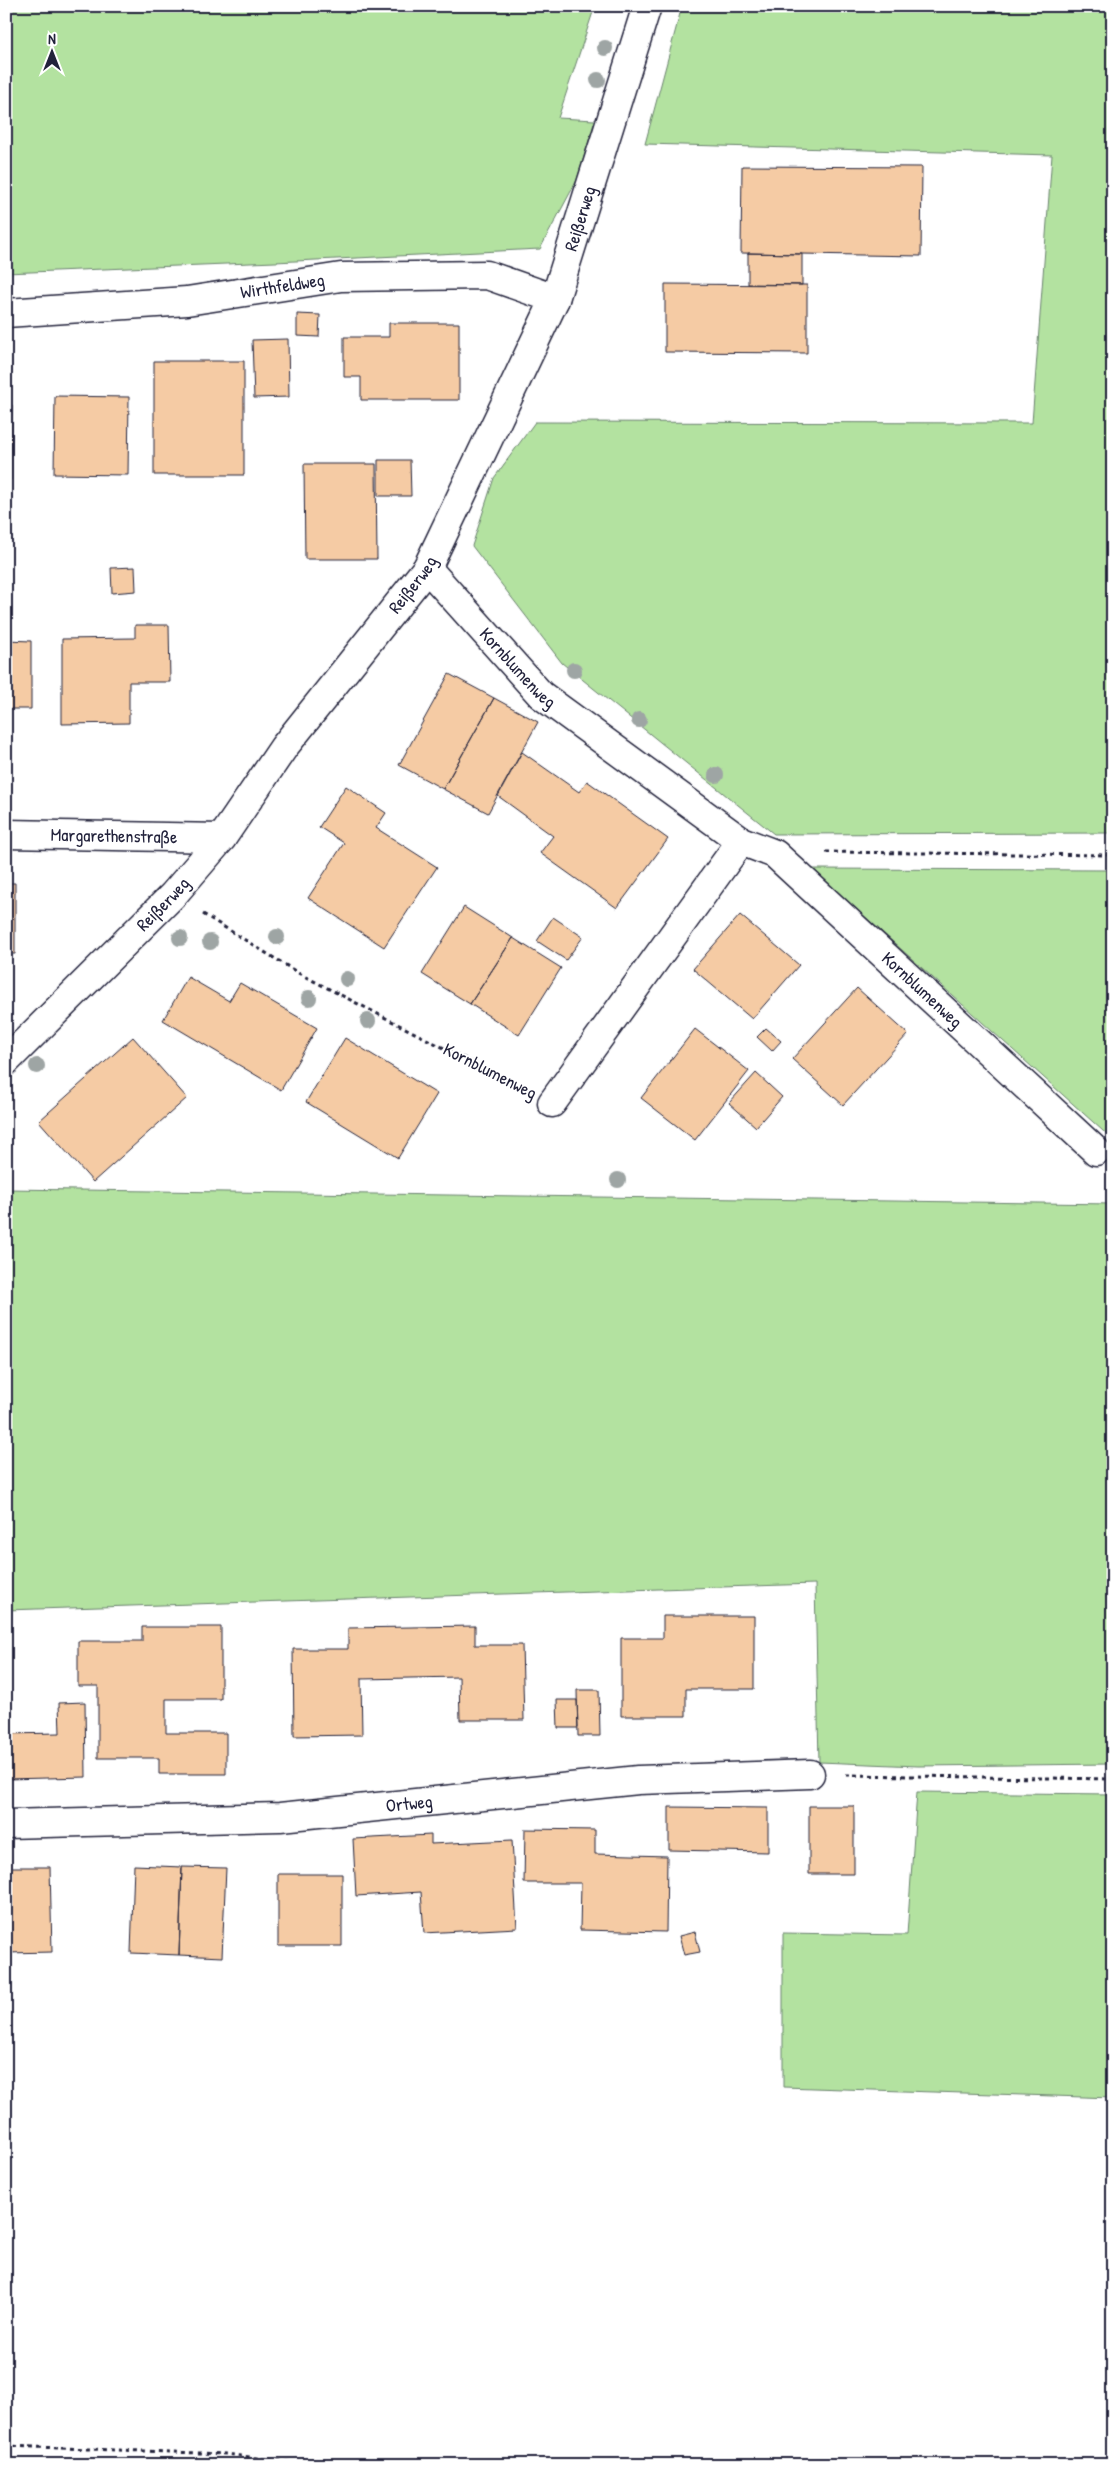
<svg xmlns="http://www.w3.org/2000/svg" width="1119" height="2471" font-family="'Patrick Hand',sans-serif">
	<rect width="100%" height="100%" fill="#fff"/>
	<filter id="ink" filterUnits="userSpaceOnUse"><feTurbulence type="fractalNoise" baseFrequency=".02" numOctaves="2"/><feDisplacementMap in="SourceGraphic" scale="10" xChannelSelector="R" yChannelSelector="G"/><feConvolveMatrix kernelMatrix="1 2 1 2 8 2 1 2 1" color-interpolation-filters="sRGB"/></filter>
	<g filter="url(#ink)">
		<path fill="#b3e2a0" stroke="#6a826e" d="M6 6H595L558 118 595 120 577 180 540 249 275 262 6 273Z
			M682 6H1113V833L774 834 562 663 472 546 494 478 535 422 1032 423 1052 155 645 144Z
			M812 869 1113 870V1140Z
			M6 1189 1113 1204V1764L918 1766 819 1762 815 1584 6 1610Z
			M917 1792 1113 1794V2098L783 2087V1933L907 1935Z"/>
		<path fill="#f5cba4" stroke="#22223b" d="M742 166 922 167 921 256 741 253Z
			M748 253 802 254V285L748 284Z
			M665 284 807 285V353L665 352Z
			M297 314 320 315 319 337 297 336Z
			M389 323H459V400H361V377H344V337H389Z
			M288 339 289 397 254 398 252 340Z
			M154 361H244V475H154Z
			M55 396 129 397 128 475 54 474Z
			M6 405H12L11 480H6Z
			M378 460H410L411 496H378Z
			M304 464H376L377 559H305Z
			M135 567 136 591 112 593 111 568Z
			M135 625H169L170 682H129V723L62 724V639L135 638Z
			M6 640 31 641V709H6Z
			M449 674 494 698 443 789 399 765Z
			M494 698 538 722 488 813 443 789Z
			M522 752 579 792 587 781 668 839 617 908 540 853 553 836 498 796Z
			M346 786 386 813 376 828 437 867 384 947 308 898 344 843 319 827Z
			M6 883H15V954H6Z
			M464 907 513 938 470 1004 422 974Z
			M740 915 799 965 752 1019 693 969Z
			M553 917 583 937 566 960 537 941Z
			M513 938 561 968 519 1035 470 1004Z
			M188 977 229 1001 240 983 317 1028 281 1090 163 1020Z
			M857 988 908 1034 843 1105 792 1059Z
			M766 1028 781 1041 772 1051 757 1037Z
			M695 1029 749 1071 695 1140 641 1098Z
			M133 1037 187 1098 93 1182 39 1121Z
			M345 1038 437 1094 398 1158 306 1102Z
			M756 1073 782 1097 756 1127 729 1103Z
			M663 1616H754V1689H686V1716H621V1638H663Z
			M475 1626V1645H522L524 1720H460L459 1677 361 1679 362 1735 294 1736 293 1649H348V1628Z
			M142 1627H221V1699H166V1733H226V1774H159V1758H98V1686H78V1641H142Z
			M577 1690H599L600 1736H578Z
			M557 1700H577L578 1728H558Z
			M85 1702 86 1777 7 1779 6 1734 60 1733 59 1703Z
			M809 1806H854V1874H809Z
			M669 1807 768 1808V1852L669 1850Z
			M525 1829 595 1830V1854L667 1856 666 1932 580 1930 581 1883H524Z
			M431 1835V1844L512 1840 517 1928 424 1933 421 1892 356 1896 353 1839Z
			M134 1865 182 1867 179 1955 131 1953Z
			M6 1867H50L52 1952 6 1953Z
			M182 1867 226 1868 222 1957 179 1955Z
			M278 1874H342V1946H278Z
			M695 1932 700 1952 684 1955 679 1936Z"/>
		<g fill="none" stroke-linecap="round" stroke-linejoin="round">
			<g stroke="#22223b" stroke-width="31">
				<g id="minor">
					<path id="s1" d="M6 313 187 301 341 277 487 275 555 299"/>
					<path id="s2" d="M427 568 541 695 741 841 775 854 1096 1151"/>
					<path id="s3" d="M6 834 222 838"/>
					<path id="s4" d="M6 1061 173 895 222 838 284 747 427 568 555 299 647 6"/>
					<path d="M552 1103 741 841"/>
					<path id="s5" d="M6 1824 280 1817 638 1780 810 1774"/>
				</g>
			</g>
			<path stroke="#22223b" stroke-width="3" stroke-dasharray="4 4" stroke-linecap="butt" d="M826 852 1113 855
				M203 914 300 974 520 1087
				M846 1775 1113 1779
				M6 2446 226 2454 310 2465"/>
			<use href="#minor" stroke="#fff" stroke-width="28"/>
		</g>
		<g fill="#9ea5a4">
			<circle cx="605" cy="48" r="8"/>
			<circle cx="598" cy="80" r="8"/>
			<circle cx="574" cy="670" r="8"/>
			<circle cx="639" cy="720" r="8"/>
			<circle cx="716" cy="775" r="8"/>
			<circle cx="277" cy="937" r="8"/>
			<circle cx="180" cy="938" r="8"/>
			<circle cx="210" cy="942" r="8"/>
			<circle cx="347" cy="979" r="8"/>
			<circle cx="309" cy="998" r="8"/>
			<circle cx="368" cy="1021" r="8"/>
			<circle cx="37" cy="1066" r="8"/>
			<circle cx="618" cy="1180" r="8"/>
		</g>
	</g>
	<g text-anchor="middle" stroke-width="4" stroke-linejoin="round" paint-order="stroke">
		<g font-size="18" fill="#22223b" stroke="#fff">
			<text dy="6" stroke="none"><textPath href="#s4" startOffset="1032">Reißerweg</textPath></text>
			<text dy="6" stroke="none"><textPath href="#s1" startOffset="278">Wirthfeldweg</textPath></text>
			<text dy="6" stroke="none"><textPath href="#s4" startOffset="628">Reißerweg</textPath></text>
			<text dy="6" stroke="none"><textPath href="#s2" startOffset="135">Kornblumenweg</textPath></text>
			<text dy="6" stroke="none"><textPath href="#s3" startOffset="108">Margarethenstraße</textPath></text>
			<text dy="6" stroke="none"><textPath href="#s4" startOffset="222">Reißerweg</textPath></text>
			<text dy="6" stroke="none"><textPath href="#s2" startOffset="655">Kornblumenweg</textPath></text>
			<text transform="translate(490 1071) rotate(27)" y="6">Kornblumenweg</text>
			<text dy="6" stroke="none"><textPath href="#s5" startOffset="404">Ortweg</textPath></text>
		</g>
	</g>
	<rect width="1119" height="2471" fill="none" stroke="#fff" stroke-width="25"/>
	<rect x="12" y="12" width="1094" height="2446" fill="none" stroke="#22223b" stroke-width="2" filter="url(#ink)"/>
	<g transform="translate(52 52)" stroke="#ffffff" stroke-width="4" paint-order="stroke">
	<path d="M0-4L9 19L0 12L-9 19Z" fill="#22223b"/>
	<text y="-8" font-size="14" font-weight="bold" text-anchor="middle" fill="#22223b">N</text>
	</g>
</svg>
